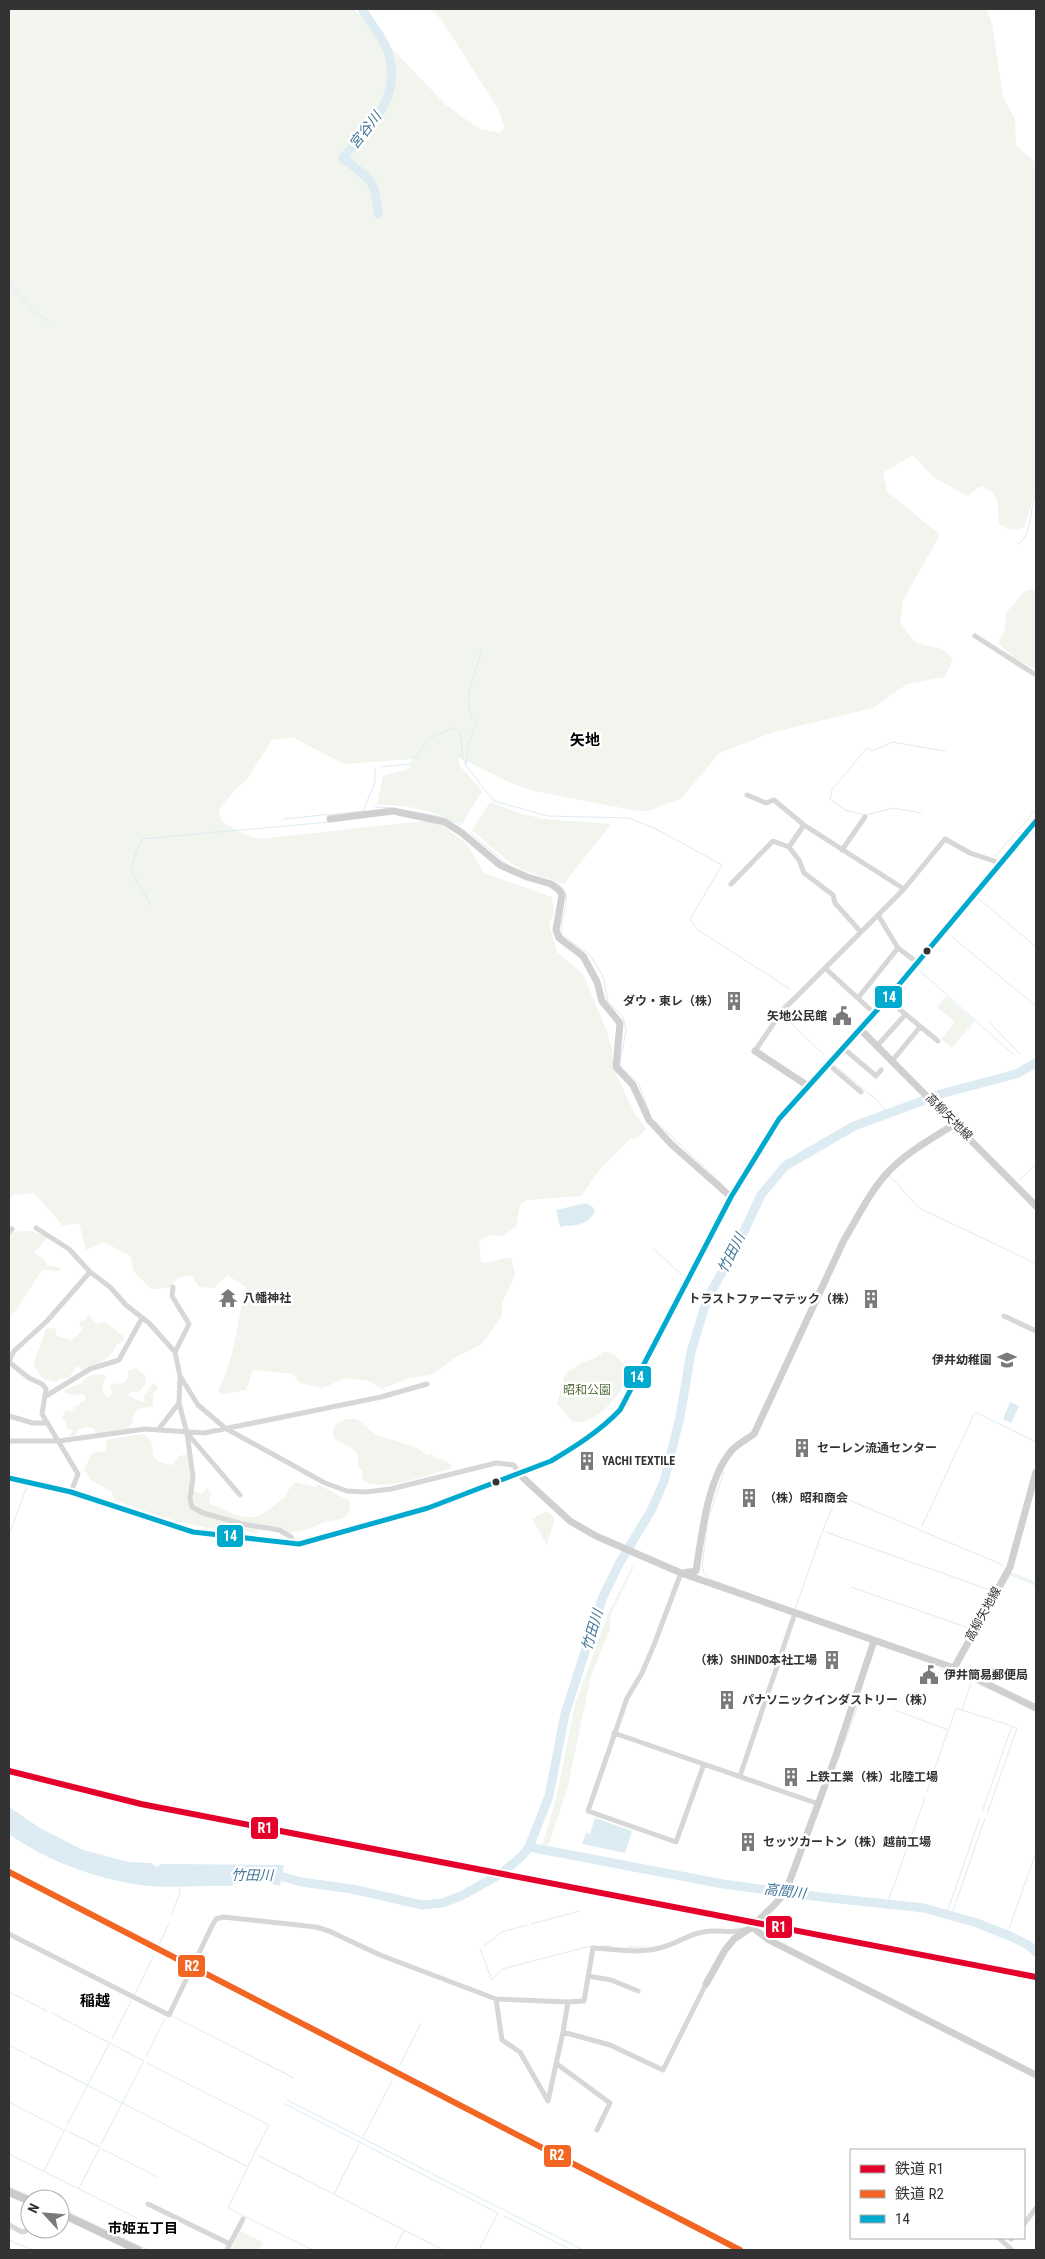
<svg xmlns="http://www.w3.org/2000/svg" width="1045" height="2259" font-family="'Roboto Condensed','Noto Sans JP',sans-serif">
	<rect width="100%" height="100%" fill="#fff"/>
	<path fill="#f1f5ed" d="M9 9H354L445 104 479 129 500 133 505 127 497 107 441 19 429 9H987L992 24 1003 97 1015 119 1016 145 1036 163V491L1024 527C1015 531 1008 530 999 524L998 503 994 493 981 486 968 496 933 477 913 455 883 473 887 491 940 535 903 600 900 624 916 643 942 649 953 659 945 677 907 684 873 708 774 732 719 753 682 798 648 811 632 810 534 791 511 783 458 757 460 766 482 791 462 824C434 811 407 804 377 805L383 776 408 769 415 759 344 764 292 737 272 740 247 779 233 792 219 809 221 820C233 830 245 835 260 839L423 821 441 824 467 844 484 873 552 897 554 914 549 925 557 952 583 974 607 1032 612 1049 614 1070 634 1112 646 1129 637 1138 630 1139 601 1168 581 1196 527 1200 520 1205 516 1226 504 1236 492 1235 481 1239 479 1244 481 1262C491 1264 500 1257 511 1258L515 1275 502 1303V1316L482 1344 456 1357 431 1375 410 1378 382 1389 369 1381 345 1378 323 1388 299 1383 293 1374 253 1370 246 1390 223 1394 218 1390C235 1360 237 1320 246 1287L227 1275 214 1288 199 1287 191 1275 178 1278 169 1288 151 1289 134 1272 130 1256 104 1242 86 1250 79 1223 63 1226 34 1193 14 1195 9 1199Z
		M1032 589 1036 593V670L1013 657 998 643 1005 629 1006 613 1024 592Z
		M490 802 518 813 544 819 611 824 564 884 522 870 509 862 472 830Z
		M946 996 975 1021 952 1048 941 1039 955 1022 937 1007Z
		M31 1231 48 1237 34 1253 45 1260 47 1265 60 1268 62 1271 42 1270 17 1309 9 1317V1232Z
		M88 1315 97 1324 105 1322 123 1336 124 1341 117 1344C113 1356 101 1363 89 1368L86 1366 83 1370 77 1366 68 1379 61 1378 56 1382C40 1380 41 1375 33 1365L46 1329 55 1328 57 1336 72 1340 82 1331 79 1322 85 1320Z
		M603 1352C616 1351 625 1364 630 1375 623 1392 593 1429 572 1421L557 1404 565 1374 582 1362 594 1359Z
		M136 1368 145 1375 146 1383 139 1392H131L127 1395 142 1402 145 1400 143 1397 154 1382 158 1389 153 1394V1406L138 1409 132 1417 134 1422 130 1425 129 1430 96 1434 94 1428 86 1427 78 1430 77 1434 74 1436H68L73 1431 66 1427 67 1422 62 1419 66 1410 71 1411 86 1399 84 1394 73 1395 65 1393 64 1390 82 1383C87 1374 97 1374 106 1375L103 1385V1394L109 1397 113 1392 110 1388 111 1384 124 1383 129 1377 128 1371Z
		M346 1419H357L376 1435 415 1447 427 1455 432 1454 435 1458 444 1460 452 1466 447 1470C424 1475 383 1493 362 1480L363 1472C356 1464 359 1466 358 1457 356 1447 342 1443 334 1439L333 1433 335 1426Z
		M142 1434C153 1438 153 1445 153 1456L161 1463 173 1465 179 1456 188 1454 191 1489 201 1494 207 1488 211 1493 209 1504C217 1505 223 1510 231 1513 260 1524 265 1512 287 1495L286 1493 295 1482 315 1487 319 1485 350 1501 349 1512 342 1519 323 1522 312 1528 291 1533 259 1528 258 1533 207 1528 165 1518 114 1500 112 1492 90 1479 84 1470 92 1453 105 1451 107 1440Z
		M546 1511 555 1518 547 1545 532 1519Z
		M632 1566 634 1567 611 1614 610 1629 591 1676 567 1790 550 1841 547 1845 542 1846 556 1799 575 1705 607 1616Z
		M240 2231 263 2242 259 2250H231Z"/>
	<path fill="#ddebf3" d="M586 1203 594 1208 595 1212C585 1228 574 1224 560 1227L556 1210Z
		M1010 1402 1019 1406 1011 1423 1003 1419Z
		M9 1807 40 1828 83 1850 129 1862 151 1863 156 1867 162 1864 284 1865 280 1886 257 1880 233 1884 232 1886C201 1885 169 1889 140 1885 94 1878 47 1861 9 1834Z
		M595 1818 632 1831 625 1853 582 1844 586 1833 590 1834Z"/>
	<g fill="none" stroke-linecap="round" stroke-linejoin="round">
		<path stroke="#ddebf3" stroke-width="1" d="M9 284 35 312 50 323
			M1018 544C1034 533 1028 511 1036 494
			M472 718C462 694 477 674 481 650
			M476 724 469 742 466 766 494 801 548 816 629 818 658 830 722 865 690 919 698 930 790 989
			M380 767 410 764 430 738 452 728 461 733 462 756 466 765
			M375 807 392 808
			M403 810 447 818 460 825
			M921 813 893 808 866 815 845 810 830 799 832 790 867 748 873 751 892 742 945 751
			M283 819 363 811 375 782V768
			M470 833 508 865
			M1032 833 1036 836
			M995 856 1036 810
			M551 881C581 890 557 916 562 935L590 955 603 976 608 1002 623 1017 626 1030 620 1063 622 1068 639 1084 650 1114
			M978 898 1036 947
			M150 904C146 893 140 887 134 877 128 866 138 849 142 839L330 822
			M952 937 1036 1006
			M919 970 1014 1055
			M779 1009 793 997
			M784 1016 824 1055
			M989 1022 1020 1054
			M833 1064 878 1101 888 1113
			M655 1121 723 1185
			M890 1176 919 1208 1035 1263
			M1019 1180 1036 1164
			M654 1249 682 1275
			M724 1472 708 1519 702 1567 704 1573 712 1580 762 1598
			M922 1526 975 1412 1036 1442
			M823 1530 837 1495 1003 1565
			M826 1532 990 1590
			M9 1535 27 1486
			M1011 1575 1036 1585
			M851 1587 969 1628
			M997 1598 1011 1573 1036 1583
			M795 1609 823 1530
			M940 1669 972 1680 962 1710 956 1708 949 1729
			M895 1710 948 1730 927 1792
			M962 1710 1012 1726 982 1812
			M838 1760 862 1694 888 1703
			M987 1814 1017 1728 1013 1727
			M889 1899 925 1798
			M948 1910 980 1817
			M953 1911 985 1818
			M171 1915 180 1893 179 1885
			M531 1924 580 1911
			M1005 1934 1010 1926 1036 1852
			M159 1944 169 1924
			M484 1946 502 1932 527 1925
			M603 1946H611
			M628 1947H650
			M654 1947 662 1945
			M480 1949 492 1980 502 1969 591 1946
			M9 1992 47 2011
			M135 1994 154 1955
			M52 2013 144 2061 101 2144
			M172 2016 294 2078
			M112 2039 131 2001
			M9 2045 26 2054
			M30 2056 248 2167 228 2208 313 2250
			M146 2057 165 2018
			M147 2063 269 2125 248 2166
			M400 2065 421 2023
			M287 2100 583 2250
			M9 2102 65 2131
			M285 2104 498 2213 479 2250
			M67 2125 109 2044
			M67 2131 100 2147 79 2188
			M363 2137 393 2079
			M102 2149 158 2177
			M9 2154 137 2218
			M259 2156 443 2250
			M44 2171 65 2129
			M9 2187 37 2199
			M334 2194 359 2144
			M60 2208 148 2250
			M504 2216 571 2250
			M9 2240 33 2250
			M394 2250 404 2231"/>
		<path stroke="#ddebf3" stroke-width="9" d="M362 9C369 21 379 33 385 45 407 93 371 125 343 158 369 179 376 179 378 214
			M529 1847 723 1884 821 1897 924 1908 977 1923 1012 1937 1028 1945 1036 1952
			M270 1873 301 1882 352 1889 422 1905 443 1903 463 1895 502 1873 522 1856 529 1847 549 1796 565 1714 602 1599 619 1564 652 1509 664 1481 680 1417 691 1352 707 1299 738 1244 761 1195 785 1166 854 1126 944 1093 1016 1074 1036 1063"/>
		<path stroke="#d7d7d7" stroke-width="5" d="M975 636 1036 675
			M747 795 766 803 774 800 804 825 904 889
			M789 847 804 825
			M842 850 865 817
			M731 884 773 841 789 847 799 860 804 873 833 895 835 903 860 931
			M878 915 898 948 918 963
			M825 968 874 1013
			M858 998 898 948
			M887 999 938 1041
			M877 1046 905 1015
			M843 1048 876 1076 881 1070
			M755 1051 782 1011 904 889 945 839 970 853 1000 863
			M892 1061 920 1027
			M828 1064 861 1092
			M36 1228 69 1249 90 1272 110 1287 126 1305 149 1323 175 1352 180 1376 198 1405 225 1428 325 1483 347 1491 366 1492 391 1489 496 1463 514 1465 519 1474
			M9 1232 12 1229
			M173 1287 172 1296 189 1324 175 1352
			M1004 1316 1036 1331
			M9 1361 14 1351 47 1321 90 1272
			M9 1362 29 1378 42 1384 46 1389 42 1414 78 1474 71 1492
			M180 1376 179 1403 187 1433 240 1495
			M46 1396 90 1369 119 1360 142 1318
			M9 1416 33 1423H47
			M158 1430 179 1403
			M187 1433 193 1477 190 1499 192 1507 203 1513 242 1524 279 1530 291 1537 294 1544
			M9 1441H59L145 1429 204 1433 381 1397 427 1384
			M681 1573 654 1645 642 1673 627 1698 588 1811 676 1842 704 1764
			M614 1733 816 1803
			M740 1776 795 1613
			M9 1934 169 2015 212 1926 216 1919 223 1917 316 1927 329 1931 380 1955 496 1999 568 2002 584 2001 593 1948C616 1949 644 1955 666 1946 679 1942 690 1934 703 1932 718 1929 731 1934 744 1930
			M588 1976 611 1980 638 1991
			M496 1999 502 2040 520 2052 548 2101
			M563 2032 610 2045 663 2070 706 1984
			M557 2064 610 2103 597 2130
			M548 2101 563 2032 568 2002
			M148 2204 230 2244 227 2250
			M1024 2224 1036 2208
			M9 2225 22 2232 26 2231 30 2223
			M999 2238 1012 2250
			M1011 2239 1012 2238
			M230 2244 243 2219"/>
		<path stroke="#d0d0d0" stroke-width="7" d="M330 819 393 811 445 822 462 833 500 865 527 877 551 884 559 890 562 895 556 930 559 938 583 956 597 982 602 1001 620 1023 616 1067 633 1085 649 1120 671 1144 731 1197
			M860 1029 1036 1206
			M755 1051 808 1086
			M519 1474 570 1521 596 1536 681 1573 954 1668 1036 1708
			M9 1478 71 1492 193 1532 299 1544 428 1508 551 1461C576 1446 600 1431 620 1410L731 1197 779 1119 887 999 1036 821
			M682 1573 696 1571C702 1534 707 1479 732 1450 738 1444 747 1439 754 1434L844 1240C858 1217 870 1191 889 1171 908 1152 932 1138 955 1124
			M954 1668 1010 1567 1036 1472
			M752 1927 769 1940 1036 2075
			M706 1984 725 1950 734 1939 752 1927 776 1903 786 1891 834 1761 874 1641"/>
		<path stroke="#cacaca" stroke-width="8" d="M9 2192 30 2201
			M60 2213 138 2250"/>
		<g stroke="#fff" stroke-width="9">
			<path id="bus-1" d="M9 1478 71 1492 193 1532 299 1544 428 1508 551 1461C576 1446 600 1431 620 1410L731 1197 779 1119 887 999 1036 821"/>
		</g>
		<use href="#bus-1" stroke="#00a9ce" stroke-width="5"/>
		<g stroke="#fff" stroke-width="10">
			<path id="rail-1" d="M9 1771 141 1804 1036 1977"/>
		</g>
		<g stroke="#fff" stroke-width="10">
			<path id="rail-2" d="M9 1872 740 2250"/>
		</g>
		<use href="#rail-1" stroke="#e4002b" stroke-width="6"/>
		<use href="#rail-2" stroke="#f26522" stroke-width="6"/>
	</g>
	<defs>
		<g id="building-bare" transform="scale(1.5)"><path d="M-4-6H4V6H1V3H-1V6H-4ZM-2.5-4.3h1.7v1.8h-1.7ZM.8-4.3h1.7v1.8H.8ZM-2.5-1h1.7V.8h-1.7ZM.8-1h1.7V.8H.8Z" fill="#7a7a7a" stroke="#fff" stroke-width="2.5" paint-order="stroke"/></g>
		<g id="civic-bare" transform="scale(1.5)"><path d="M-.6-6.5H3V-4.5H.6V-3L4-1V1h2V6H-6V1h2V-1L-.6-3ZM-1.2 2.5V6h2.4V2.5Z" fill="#7a7a7a" stroke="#fff" stroke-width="2.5" paint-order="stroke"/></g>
		<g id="temple-bare" transform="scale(1.5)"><path d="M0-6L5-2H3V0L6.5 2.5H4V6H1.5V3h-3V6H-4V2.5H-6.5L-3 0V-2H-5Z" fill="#7a7a7a" stroke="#fff" stroke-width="2.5" paint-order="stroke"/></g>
		<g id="school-bare" transform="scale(1.5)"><path d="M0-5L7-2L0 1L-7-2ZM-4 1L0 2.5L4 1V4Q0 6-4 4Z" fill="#7a7a7a" stroke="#fff" stroke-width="2.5" paint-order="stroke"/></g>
	</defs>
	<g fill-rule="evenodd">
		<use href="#building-bare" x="734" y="1001"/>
		<use href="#civic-bare" x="842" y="1016"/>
		<use href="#temple-bare" x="228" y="1298"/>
		<use href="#building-bare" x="871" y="1299"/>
		<use href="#school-bare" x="1007" y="1360"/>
		<use href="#building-bare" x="802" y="1448"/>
		<use href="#building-bare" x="587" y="1461"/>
		<use href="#building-bare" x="749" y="1498"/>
		<use href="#building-bare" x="832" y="1660"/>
		<use href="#civic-bare" x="929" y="1675"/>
		<use href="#building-bare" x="727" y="1700"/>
		<use href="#building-bare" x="791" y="1777"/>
		<use href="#building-bare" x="748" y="1842"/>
	</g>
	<g fill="#333" stroke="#fff" stroke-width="2">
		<circle cx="927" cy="951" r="4.5"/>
		<circle cx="496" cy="1482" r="4.5"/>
	</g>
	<g text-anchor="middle" stroke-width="5" stroke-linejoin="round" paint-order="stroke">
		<g font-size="12" font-weight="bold" fill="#333" stroke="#fff" text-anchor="start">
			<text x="719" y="1005" text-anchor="end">ダウ・東レ（株）</text>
			<text x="827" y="1020" text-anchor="end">矢地公民館</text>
			<text x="243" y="1302">八幡神社</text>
			<text x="856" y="1303" text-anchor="end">トラストファーマテック（株）</text>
			<text x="992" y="1364" text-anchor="end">伊井幼稚園</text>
			<text x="817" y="1452">セーレン流通センター</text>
			<text x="602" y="1465">YACHI TEXTILE</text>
			<text x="764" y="1502">（株）昭和商会</text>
			<text x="817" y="1664" text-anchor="end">（株）SHINDO本社工場</text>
			<text x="944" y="1679">伊井簡易郵便局</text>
			<text x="742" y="1704">パナソニックインダストリー（株）</text>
			<text x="806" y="1781">上鉄工業（株）北陸工場</text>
			<text x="763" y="1846">セッツカートン（株）越前工場</text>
		</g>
		<g font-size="12" fill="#333" stroke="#fff">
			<text transform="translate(949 1117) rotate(45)" y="4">高柳矢地線</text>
			<text transform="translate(983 1614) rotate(-61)" y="4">高柳矢地線</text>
		</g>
		<g font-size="12" fill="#56703f" stroke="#fff">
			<text x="587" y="1394">昭和公園</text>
		</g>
		<g font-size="14" font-style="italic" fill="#3f7597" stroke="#fff">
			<text transform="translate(365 130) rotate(-52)" y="5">宮谷川</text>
			<text transform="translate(731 1253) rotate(-63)" y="5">竹田川</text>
			<text transform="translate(592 1630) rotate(-73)" y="5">竹田川</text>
			<text transform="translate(252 1875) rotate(1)" y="5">竹田川</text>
			<text transform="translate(785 1891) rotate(7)" y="5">高間川</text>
		</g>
		<g font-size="14" font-weight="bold" fill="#000" stroke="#fff">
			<text x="143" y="2233">市姫五丁目</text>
		</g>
		<g font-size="15" font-weight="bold" fill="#000" stroke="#fff">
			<text x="585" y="745">矢地</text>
			<text x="95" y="2006">稲越</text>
		</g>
	</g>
	<g stroke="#fff" stroke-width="2">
		<rect x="874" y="985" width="29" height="24" rx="5" fill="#00a9ce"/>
		<rect x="623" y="1365" width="29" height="24" rx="5" fill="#00a9ce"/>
		<rect x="216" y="1524" width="28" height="24" rx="5" fill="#00a9ce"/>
		<rect x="250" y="1816" width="29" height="24" rx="5" fill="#e4002b"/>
		<rect x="765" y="1915" width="28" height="24" rx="5" fill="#e4002b"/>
		<rect x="177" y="1954" width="29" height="24" rx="5" fill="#f26522"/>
		<rect x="543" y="2144" width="29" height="24" rx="5" fill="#f26522"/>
	</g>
	<g font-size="14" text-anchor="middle" font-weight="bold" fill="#fff">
		<text x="889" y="1002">14</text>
		<text x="637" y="1382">14</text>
		<text x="230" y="1541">14</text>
		<text x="265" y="1833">R1</text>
		<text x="779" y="1932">R1</text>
		<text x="192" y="1971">R2</text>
		<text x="557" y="2160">R2</text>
	</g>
	<rect width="1045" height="2259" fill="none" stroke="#333333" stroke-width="20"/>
	<rect x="850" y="2149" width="175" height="90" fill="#ffffff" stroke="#adadad"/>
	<rect x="860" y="2165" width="25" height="8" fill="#e4002b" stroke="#adadad"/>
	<text x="895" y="2174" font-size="15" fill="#333333">鉄道 R1</text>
	<rect x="860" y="2190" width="25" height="8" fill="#f26522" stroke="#adadad"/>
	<text x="895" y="2199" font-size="15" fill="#333333">鉄道 R2</text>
	<rect x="860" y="2215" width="25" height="8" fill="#00a9ce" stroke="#adadad"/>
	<text x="895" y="2224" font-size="15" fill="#333333">14</text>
	<g transform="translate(45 2214) rotate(296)"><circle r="24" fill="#ffffff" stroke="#adadad"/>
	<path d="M0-4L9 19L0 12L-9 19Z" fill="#7a7a7a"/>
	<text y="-8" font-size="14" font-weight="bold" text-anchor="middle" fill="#333333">N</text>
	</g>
</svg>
